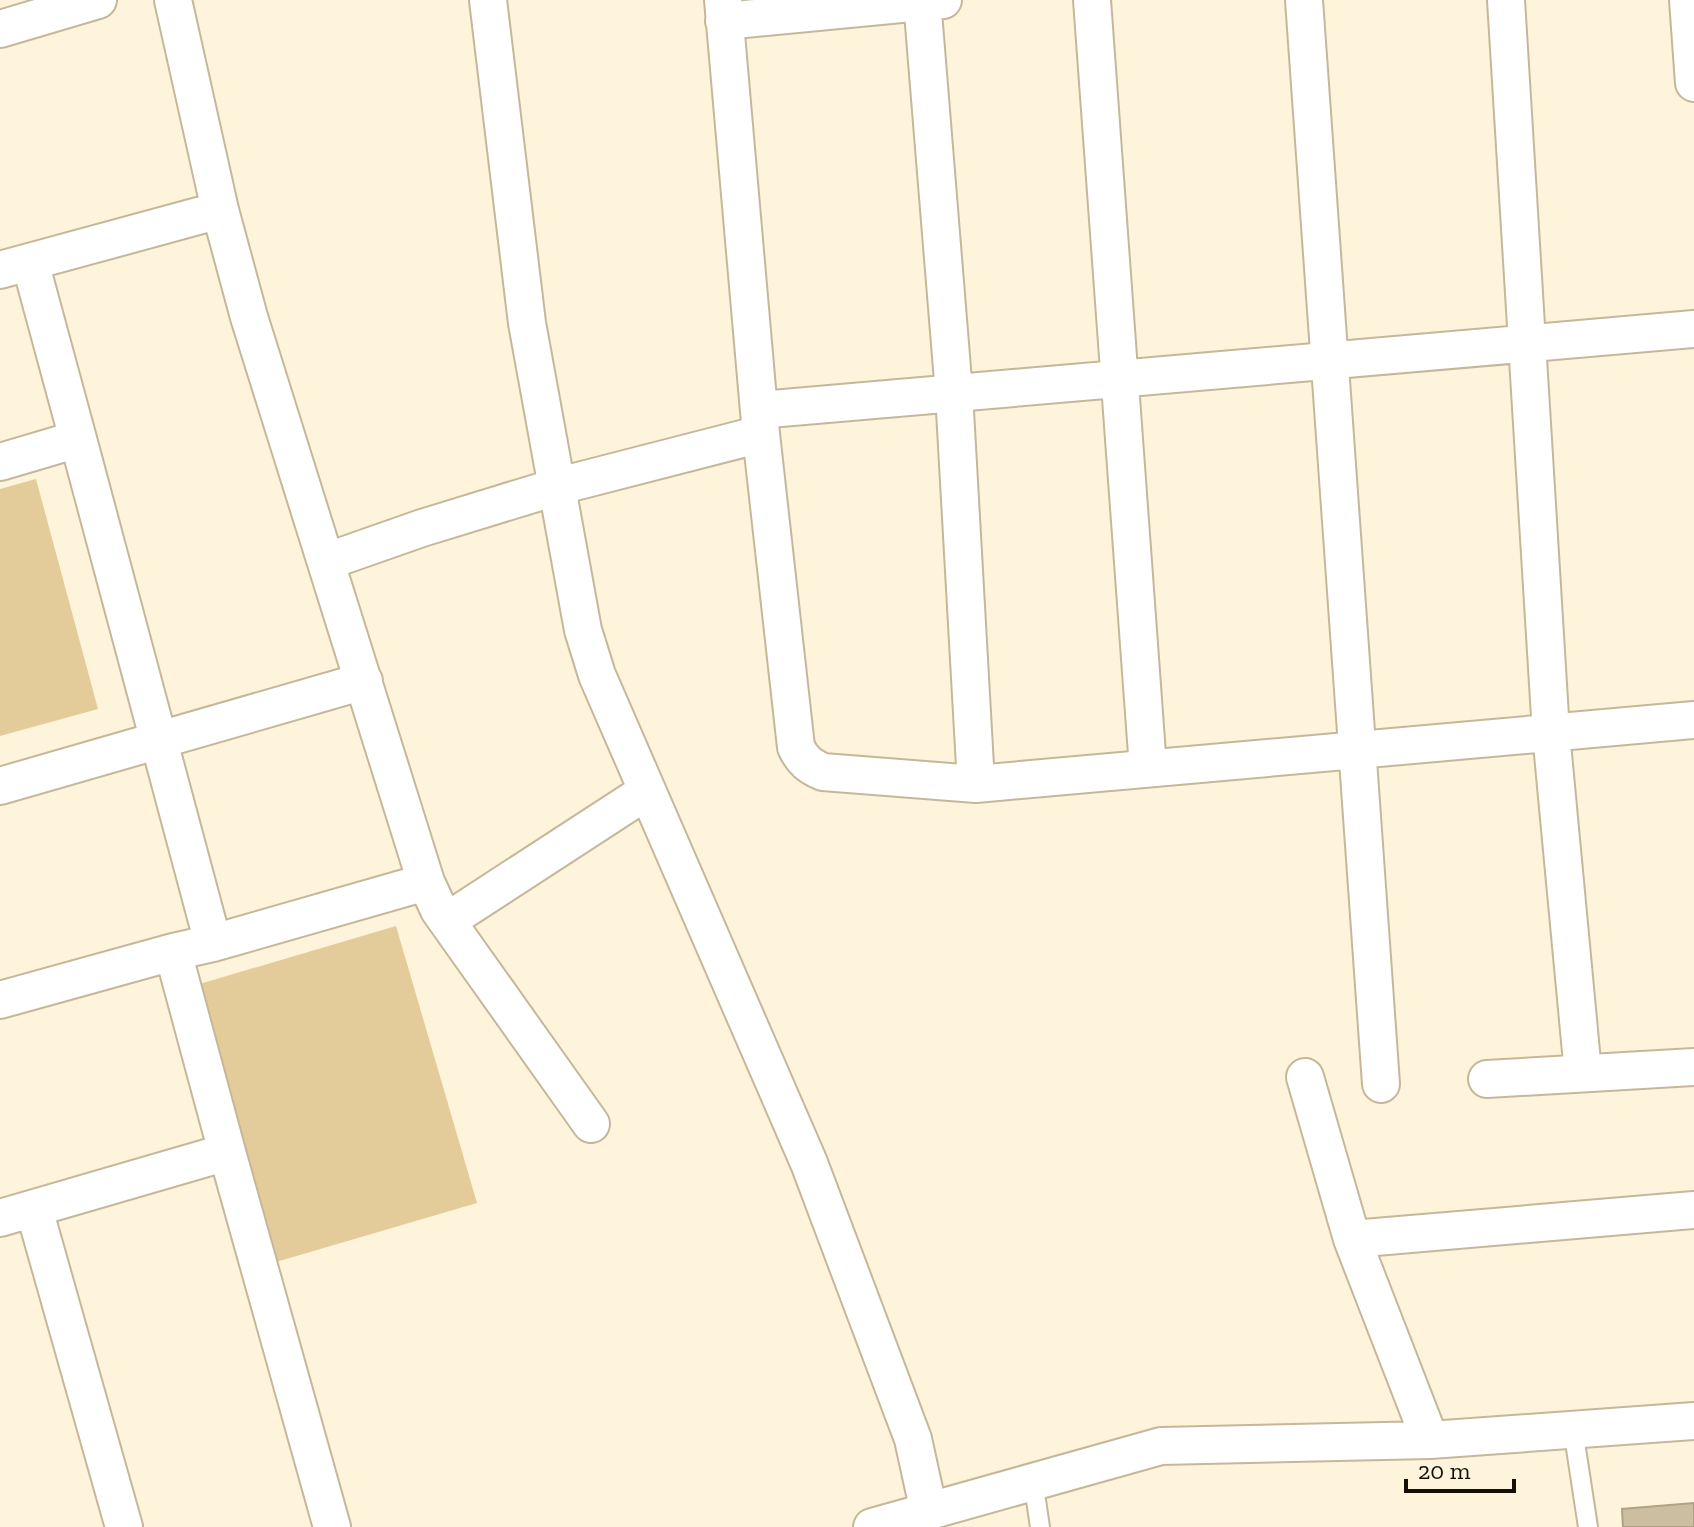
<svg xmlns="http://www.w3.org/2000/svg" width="1694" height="1527" font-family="'Zilla Slab',serif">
	<rect width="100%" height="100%" fill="#fef3db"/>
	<path fill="#e3cc99" d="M36 479 98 709 0 736V489Z
		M396 926 477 1203 276 1262 196 985Z"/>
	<path fill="#ccbfa1" stroke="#afa385" stroke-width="2" d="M1694 1503V1527H1623L1622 1509Z"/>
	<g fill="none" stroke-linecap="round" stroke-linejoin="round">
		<g stroke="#c5b89a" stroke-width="22">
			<path id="service" d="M1573 1429 1588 1527
				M1033 1480 1040 1527"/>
		</g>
		<g stroke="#c5b89a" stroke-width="40">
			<path id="minor" d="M173 0 220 210 249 317 426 882 439 910 591 1124
				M488 0 527 323 583 630 597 675 809 1163 913 1439 929 1512
				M723 0 761 434 796 747C802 760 809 766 823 772L976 784 1694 720
				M922 0 954 393 976 784
				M1092 0 1148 768
				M1304 0 1381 1084
				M1506 0 1551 733 1583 1073
				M1688 0 1694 83
				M724 21 943 0
				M0 29 98 0
				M0 270 220 210
				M759 410 1694 329
				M78 439 213 943 173 952
				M0 462 78 439 30 262
				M328 561 422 528 559 486 761 434
				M0 786 364 681
				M447 921 647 791
				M213 943 426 882
				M0 1000 173 952 227 1152 0 1218
				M1305 1077 1352 1239 1430 1440
				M1487 1079 1694 1067
				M227 1152 332 1527
				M34 1209 124 1527
				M1352 1239 1694 1210
				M872 1527 1161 1446 1430 1440 1694 1421"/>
		</g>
		<use href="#service" stroke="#fff" stroke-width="18"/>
		<use href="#minor" stroke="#fff" stroke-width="36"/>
	</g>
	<path d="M1406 1479v12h108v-12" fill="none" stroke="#140f05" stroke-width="4"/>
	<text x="1418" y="1479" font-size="24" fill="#140f05" stroke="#fef3db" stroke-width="6" paint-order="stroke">20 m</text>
</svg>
